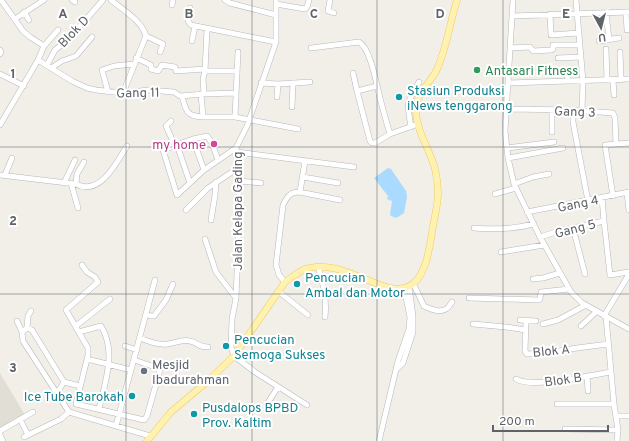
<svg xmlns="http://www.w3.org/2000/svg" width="629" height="441" font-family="Overpass,sans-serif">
	<rect width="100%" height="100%" fill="#f1efe8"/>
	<path fill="#e1ded6" d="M0 373 25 415 0 428Z"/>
	<path fill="#aadaff" d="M388 168 391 169 406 191 407 197 404 213 398 217 395 218 390 215 392 201 387 199 388 196 374 178Z"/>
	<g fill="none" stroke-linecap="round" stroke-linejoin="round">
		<g stroke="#b5b8bc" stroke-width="6">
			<path id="minor" d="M1 0 23 31 30 37 44 46 58 30
				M72 0 75 2
				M111 0C123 10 142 21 146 36L123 93
				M225 0 230 3 276 15
				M276 0V42L247 126 236 148 239 181V223L236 298 232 319 231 347 234 356 255 372 307 405
				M330 0 328 11 334 13
				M513 0 505 131 508 158 514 184 540 237 571 292 582 303 629 329
				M576 0 583 81 582 111
				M276 4 305 9 307 7 309 0
				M172 5 173 0
				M190 8 188 21 191 25 276 42
				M24 12 29 20
				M626 12 627 30
				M606 13 609 39
				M550 14 551 35 579 33
				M512 16 629 12
				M15 19 44 0
				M146 36 163 44 160 52
				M192 41 195 26
				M599 41 619 38
				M311 48 359 42C371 48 377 88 381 102 384 113 387 124 390 134L418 124
				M510 48 530 47 533 51 551 50 553 49V45H580
				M606 49 607 80
				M0 50 1 52 0 54
				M238 52 235 117 298 129
				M620 52 621 80
				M136 58 151 65V69L158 71 162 65 175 67 176 71 205 69
				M558 58 581 57
				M38 60 44 46
				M47 65 55 50 68 40 103 0
				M51 68 62 61 76 56 92 37
				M205 71H236
				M567 71 568 81
				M353 73 357 91 377 86
				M0 74 24 86
				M613 80 614 95
				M261 83 278 84 310 82
				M508 83 629 79
				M357 91 370 141 372 143H375L390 134
				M108 92 102 70 114 66 134 64
				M201 94 203 117H235
				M204 94 203 79 205 71 207 29
				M182 96C186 111 186 116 203 117
				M277 97 278 84
				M292 107 293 83
				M506 109 573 110 613 113 615 118 616 144
				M573 110V122L588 201
				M171 121 166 126 175 146
				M0 125 38 60 72 81 87 88 96 90 123 93 148 90 174 92 180 96 204 94 235 93
				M411 127C407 102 406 104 419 82
				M552 132V110
				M193 139 204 170
				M177 145 190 183
				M507 148 554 142
				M237 152 354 167
				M508 158 563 148
				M218 160 212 143 207 136 193 139 163 150 177 195 204 170 236 148
				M0 175 76 184C100 197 117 162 127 146
				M5 175 12 158
				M303 177 338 183
				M239 181 261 183
				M64 183 75 160
				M71 183 78 208
				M76 184 77 174 84 162
				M514 184 533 177 549 174
				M300 192 305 161
				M627 193 629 210
				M495 194 516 188
				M613 196 605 145 629 143
				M602 198 604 221
				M186 210 208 188 238 168
				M527 212 629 192
				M211 220 215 195 216 182
				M474 228C495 230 513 229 534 224
				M573 228 585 274
				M540 237 559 231 604 221 610 275 629 272
				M205 239 216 272 236 298
				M501 252 544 245
				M82 265 87 272 95 277 98 282 66 310 88 348V355L76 404 144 420 147 416 160 370 158 368 134 360
				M318 266C323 283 327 299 325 317
				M533 279 543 278 560 273
				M285 282 279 275 276 265 283 205C287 197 290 192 299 192L340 200
				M413 283 424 306C430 309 440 313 446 309 449 308 450 304 452 302
				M278 291 308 315
				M469 298 539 300 540 299 541 292 569 289
				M146 314 151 316H154L166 300 173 284
				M604 316 629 274
				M606 317 614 404 618 430 617 441
				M520 320 536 321
				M17 321 22 332
				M526 321 525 351 527 354 547 353 577 348 608 344
				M473 324 506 327 526 330
				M543 324 558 320 586 305
				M76 326 110 299
				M581 326 597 311
				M27 328 28 316 31 311
				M79 332 101 326C117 352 105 382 99 409
				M140 338C150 342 158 345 168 344 175 343 183 339 190 341 199 343 197 347 208 347
				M125 346 137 350
				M87 359 131 370
				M398 368 403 363 413 332V316L409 287
				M587 376 588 391
				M516 379C533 389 590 375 611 372
				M80 386 64 382 32 330 27 328 22 332 23 341 69 412 150 436
				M57 393 64 382
				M267 404 278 387
				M557 404H614
				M617 416H629
				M20 419 28 435
				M116 426 155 280
				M565 429 618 430
				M0 431 33 412
				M0 435 3 441
				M24 437 61 419 69 412
				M379 441 398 361 409 329 410 317 404 288"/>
		</g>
		<g stroke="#f2c960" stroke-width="7">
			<path id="major" d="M147 441 171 412 209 380 234 356 285 282C291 278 298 272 305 269 328 261 354 275 375 283 385 287 396 291 407 287 427 280 430 244 433 226 435 215 438 204 438 193 438 185 437 177 435 169 430 149 414 128 416 106 418 90 433 81 438 67 447 46 450 22 457 0"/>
		</g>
		<use href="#minor" stroke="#fff" stroke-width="5"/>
		<use href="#major" stroke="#fff2af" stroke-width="6"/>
	</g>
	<path fill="none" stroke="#5f6368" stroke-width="1" stroke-opacity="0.55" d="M126 0V441M252 0V441M377 0V441M503 0V441M0 147H629M0 294H629"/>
	<circle fill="#2e9e5b" stroke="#fff" stroke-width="1.5" cx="477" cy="70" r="4"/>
	<g fill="#0f9aa8" stroke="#fff" stroke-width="1.5">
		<circle cx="399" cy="97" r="4"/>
		<circle cx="297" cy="284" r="4"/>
		<circle cx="226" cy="346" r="4"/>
		<circle cx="132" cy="396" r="4"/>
		<circle cx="194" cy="414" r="4"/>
	</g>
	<circle fill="#d1479c" stroke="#fff" stroke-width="1.5" cx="214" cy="144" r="4"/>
	<circle fill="#6b7280" stroke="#fff" stroke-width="1.5" cx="144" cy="371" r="4"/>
	<g text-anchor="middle" stroke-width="4" stroke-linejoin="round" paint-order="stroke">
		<g font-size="13" fill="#5f6368" stroke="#fff">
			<text transform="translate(73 31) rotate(-46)" y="5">Blok D</text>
			<text transform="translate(138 92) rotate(-1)" y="5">Gang 11</text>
			<text transform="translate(575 111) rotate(2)" y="5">Gang 3</text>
			<text transform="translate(578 203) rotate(-11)" y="5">Gang 4</text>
			<text transform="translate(237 211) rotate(-90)" y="5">Jalan Kelapa Gading</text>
			<text transform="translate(575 228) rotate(-14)" y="5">Gang 5</text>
			<text transform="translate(551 350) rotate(-6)" y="5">Blok A</text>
			<text transform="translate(563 379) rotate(-8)" y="5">Blok B</text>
		</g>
		<g font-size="13" fill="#27864d" stroke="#fff" text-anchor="start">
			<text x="485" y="75">Antasari Fitness</text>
		</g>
		<g font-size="13" fill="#0d838f" stroke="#fff" text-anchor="start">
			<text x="407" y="95">Stasiun Produksi<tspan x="407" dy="15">iNews tenggarong</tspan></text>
			<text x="305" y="282">Pencucian<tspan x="305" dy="15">Ambal dan Motor</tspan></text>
			<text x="234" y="344">Pencucian<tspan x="234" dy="15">Semoga Sukses</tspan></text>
			<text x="124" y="401" text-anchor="end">Ice Tube Barokah</text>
			<text x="202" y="412">Pusdalops BPBD<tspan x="202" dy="15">Prov. Kaltim</tspan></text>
		</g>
		<g font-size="13" fill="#b23c85" stroke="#fff" text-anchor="end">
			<text x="206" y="149">my home</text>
		</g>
		<g font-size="13" fill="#5b616d" stroke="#fff" text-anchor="start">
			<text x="152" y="369">Mesjid<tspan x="152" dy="15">Ibadurahman</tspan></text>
		</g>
	</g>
	<g font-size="13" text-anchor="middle" font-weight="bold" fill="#5f6368" stroke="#fff" stroke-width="4" stroke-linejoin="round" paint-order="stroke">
		<text x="63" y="18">A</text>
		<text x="189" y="18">B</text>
		<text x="314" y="18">C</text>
		<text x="440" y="18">D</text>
		<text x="566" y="18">E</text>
		<text x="13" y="78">1</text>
		<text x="13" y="225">2</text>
		<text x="13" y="372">3</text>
	</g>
	<g transform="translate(601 28) rotate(173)" stroke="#ffffff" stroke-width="3" paint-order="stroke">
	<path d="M0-3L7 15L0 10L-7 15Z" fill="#5f6368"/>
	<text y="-6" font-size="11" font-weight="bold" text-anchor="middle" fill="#5f6368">U</text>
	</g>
	<path d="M493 425v6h115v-6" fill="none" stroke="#5f6368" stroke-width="2"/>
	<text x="499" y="425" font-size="12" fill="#5f6368" stroke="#ffffff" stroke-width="3" paint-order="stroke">200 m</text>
</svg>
